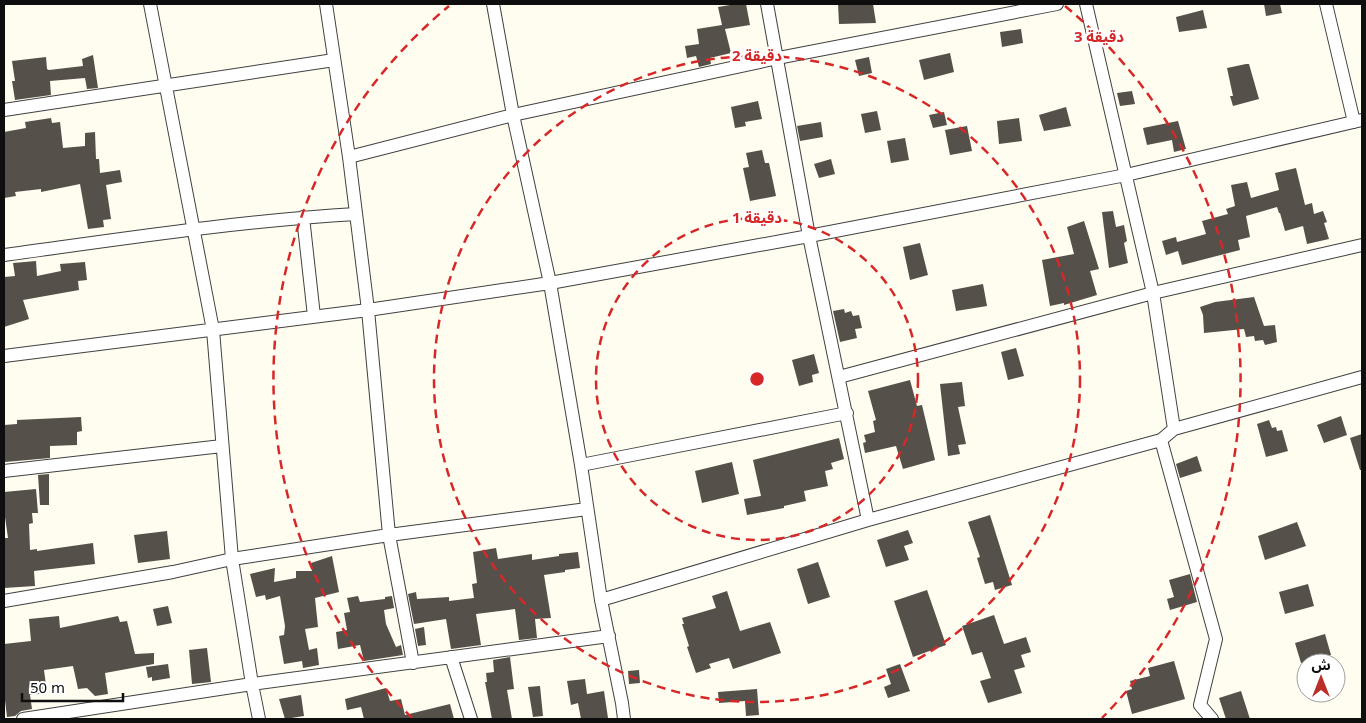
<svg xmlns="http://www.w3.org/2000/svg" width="1366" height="723" font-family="Georgia,'Noto Sans Arabic',serif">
	<rect width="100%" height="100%" fill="#fffdef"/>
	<path fill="#56504a" d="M736 4H746L750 25 725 29 731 53 710 58 711 64 699 67 696 56 687 58 685 46 699 44 697 29 722 25 718 7Z
		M838 4H873L876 23 839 24Z
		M1264 4H1280L1282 13 1266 16Z
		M1203 10 1207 28 1179 32 1176 17Z
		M1021 29 1023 43 1002 47 1000 32Z
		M950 53 954 72 924 80 919 60Z
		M93 55 98 88 87 89 85 78 50 81 51 95 15 100 12 81H15L12 61 46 57 47 69 49 70 83 66 82 59Z
		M869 57 872 73 859 76 855 60Z
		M1246 64H1249L1259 99 1233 106 1230 96H1233L1227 68Z
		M1132 91 1135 104 1120 106 1117 93Z
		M758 101 762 119 745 122 746 126 735 128 731 107Z
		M1066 107 1071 126 1044 131 1039 115Z
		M877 111 881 130 865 133 861 114Z
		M944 112 947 125 933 128 929 115Z
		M51 118 52 123 60 122 63 148 85 146V133L95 132 96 159H99L100 173 120 170 122 182 106 185 111 219 103 220 104 227 88 229 80 184 41 192V189L15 192 16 196 4 198V132L26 128 25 122Z
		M1019 118 1022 141 999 144 997 121Z
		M1178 121 1186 149 1174 152 1172 140 1147 145 1143 128Z
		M821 122 823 137 800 141 797 126Z
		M967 126 972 151 950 155 945 130Z
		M905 138 909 160 891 163 887 141Z
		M762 150 765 163H769L776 196 750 201 743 168 749 167 746 153Z
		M831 159 835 174 819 178 814 164Z
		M1296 168 1305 205 1312 203 1314 214 1323 211 1327 222 1324 223 1329 239 1307 244 1303 226 1285 231 1280 213H1279L1277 207 1246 216 1250 237 1238 240 1240 250 1182 265 1178 251 1166 255 1162 241 1176 237 1177 242 1206 234 1202 221 1228 214 1226 209 1235 206 1231 185 1247 182 1251 198 1279 190 1275 173Z
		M1113 211 1116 227 1124 225 1127 241 1124 243 1128 263 1109 268 1102 212Z
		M1084 221 1099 269 1090 271 1097 295 1064 305V303L1050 306 1042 260 1074 254 1067 227Z
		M920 243 928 275 910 280 903 247Z
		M36 261 37 276 61 271 60 264 85 262 87 280 78 281 79 290 23 300 29 319 4 327V298H5L4 277 15 276 13 263Z
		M983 284 987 306 956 311 952 290Z
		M1254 297 1264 326 1275 325 1277 342 1265 345 1263 340 1255 341 1254 336 1246 337 1244 329 1204 333 1203 315 1200 307 1215 302Z
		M844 309 845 313 851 311 853 316 859 315 862 328 855 329 857 338 840 342 833 311Z
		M1016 348 1024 376 1008 380 1001 352Z
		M814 354 819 373 812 375 813 382 799 386 792 360Z
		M910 380 917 406 922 405 935 460 903 469 896 446 865 453 863 443 866 442 864 435 875 432 873 421 876 420 868 391Z
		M962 382 965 406 958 407 966 444 958 445 960 454 948 456 940 384Z
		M1341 416 1347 435 1324 443 1317 425Z
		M81 417 82 431 77 432V445L50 446V458L5 462 4 425 17 424V420Z
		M1269 420 1272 428 1276 427 1277 431 1282 430 1288 451 1266 457 1257 424Z
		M1362 434V470H1360L1350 438Z
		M839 438 844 459 831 463 833 469 825 471 828 486 804 491 806 501 784 506V508L747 515 744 499 761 496 753 460Z
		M1197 456 1202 471 1180 478 1176 464Z
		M732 462 739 494 702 503 695 471Z
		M49 474V505H40L38 475Z
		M36 489 38 513H32L33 523 29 524 30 550 37 549V551L93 543 95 564 34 571 35 586 4 588V538H8L4 510V492Z
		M990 515 1012 585 995 590 993 582 985 584 977 558 980 557 968 522Z
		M1297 522 1306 546 1265 560 1258 536Z
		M908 530 913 543 904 546 909 560 886 567 877 540Z
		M167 531 170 559 138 563 134 535Z
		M496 548 498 559 532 554V560L559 556V554L578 552 580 568 565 570V572L544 575 551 618 535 619 537 638 519 640 515 609 476 614 481 645 451 649 446 619 414 624 408 594 416 592 417 599 449 597V601L474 598 472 584 477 583 473 552Z
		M332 556 339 592 315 598 318 627 305 629 309 650 317 648 319 665 303 668 302 661 284 664 279 636 284 635 285 626 280 596 266 600 265 595 256 597 250 574 275 568 274 582 296 578V571H312L311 563Z
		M818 562 830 597 808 604 797 569Z
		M1190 574 1197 602 1170 610 1167 599 1174 597 1169 580Z
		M1308 584 1314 606 1285 614 1279 592Z
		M927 590 946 645 913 657 894 601Z
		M727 591 740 631 770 622 781 653 733 669 729 658 709 664 711 668 696 673 687 647 689 646 682 624H684L682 618 716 608 712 596Z
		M358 596 360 602 385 599V597L392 596 394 608 384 610 386 624 396 647 401 645 403 655 364 661 360 645 338 649 336 632 347 630 344 613 350 612 347 598Z
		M168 606 172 623 157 626 153 609Z
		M994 615 1004 644 1026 637 1031 652 1021 655 1025 667 1014 670 1022 693 988 703 980 681 991 678 982 652 972 655 962 626Z
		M59 616 60 628 118 616 120 622 127 621 135 654 154 653V664L105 673 108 694 95 696 87 688 78 689 73 666 44 670 47 693 30 695 32 709 21 711 15 716 7 717 4 692V644L31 641 29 619Z
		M424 627 426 645 418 646 415 629Z
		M1325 634 1331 655 1301 663 1295 643Z
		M207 648 211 682 192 684 189 650Z
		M510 657 514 689 507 690 512 719H492L485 682H487L486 673 494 672 493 660Z
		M1174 661 1185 699 1132 714 1126 691 1132 689 1130 681 1150 676 1148 668Z
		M168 664 170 678 152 681V677L148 678 146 667Z
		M900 664 910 691 888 698 884 687 891 684 886 669Z
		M639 670 640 683 629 684 628 671Z
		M585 679 587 694 604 691 608 718 581 719 578 703 571 705 567 681Z
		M540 686 543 716 533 717 528 687Z
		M386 688 390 701 401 699 405 715 450 704 454 719H364L361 707 347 710 345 699Z
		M757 689 759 715 746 716 745 701 719 703 718 692Z
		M1241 691 1250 719H1226L1219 698Z
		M301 695 304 716 285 719 279 699Z"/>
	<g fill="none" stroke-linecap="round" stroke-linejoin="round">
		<g stroke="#414141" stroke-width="14">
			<path id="minor" d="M150 4 213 330 232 559 252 684 259 719
				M326 4 349 157 368 310 389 535 413 663
				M493 4 513 115 550 283 581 465 601 600 622 703 624 719
				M767 4 809 236 868 520
				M1086 4 1153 293 1174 429
				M1326 4 1354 122
				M4 110 334 60
				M349 157 513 115 778 58 1057 4
				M303 217 314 316
				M4 255C121 239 238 221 356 214
				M4 356 368 310 550 283 809 236 1126 175 1362 120
				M839 377 1153 293 1362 245
				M1161 440 1216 639 1200 705 1212 719
				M581 465 847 413
				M4 471 222 446
				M601 600 868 520 1161 440 1174 429 1362 377
				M4 601 173 572 232 559 389 535 587 509
				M451 657 471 719
				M23 719 252 684 609 636"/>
		</g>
		<use href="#minor" stroke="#fff" stroke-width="12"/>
	</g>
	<g fill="none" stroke="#d62828" stroke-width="2.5" stroke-dasharray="9 6">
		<circle cx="757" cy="379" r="161"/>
		<circle cx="757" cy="379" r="323"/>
		<path d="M412 718A484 484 0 0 1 449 6M1065 6A484 484 0 0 1 1102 718"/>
	</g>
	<circle cx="757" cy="379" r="8" fill="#d62828" stroke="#fff" stroke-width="2.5"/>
	<g font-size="15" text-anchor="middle" font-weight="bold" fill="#d62828" stroke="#fff" stroke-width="5" stroke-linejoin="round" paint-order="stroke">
		<text x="1099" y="42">3 دقيقة</text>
		<text x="757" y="61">2 دقيقة</text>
		<text x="757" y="223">1 دقيقة</text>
	</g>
	<rect width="1366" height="723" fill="none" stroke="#0e0e0e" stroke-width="10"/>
	<g transform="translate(1321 678)"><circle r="24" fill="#ffffff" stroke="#9f9f9f"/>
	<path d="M0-4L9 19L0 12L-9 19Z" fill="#bc2e28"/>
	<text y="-8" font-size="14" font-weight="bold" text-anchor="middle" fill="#0e0e0e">ش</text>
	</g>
	<path d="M22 693v8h101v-8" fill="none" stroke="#0e0e0e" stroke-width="2.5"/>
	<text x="30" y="693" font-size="15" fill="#0e0e0e" stroke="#ffffff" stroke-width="4" paint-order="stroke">50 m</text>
</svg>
